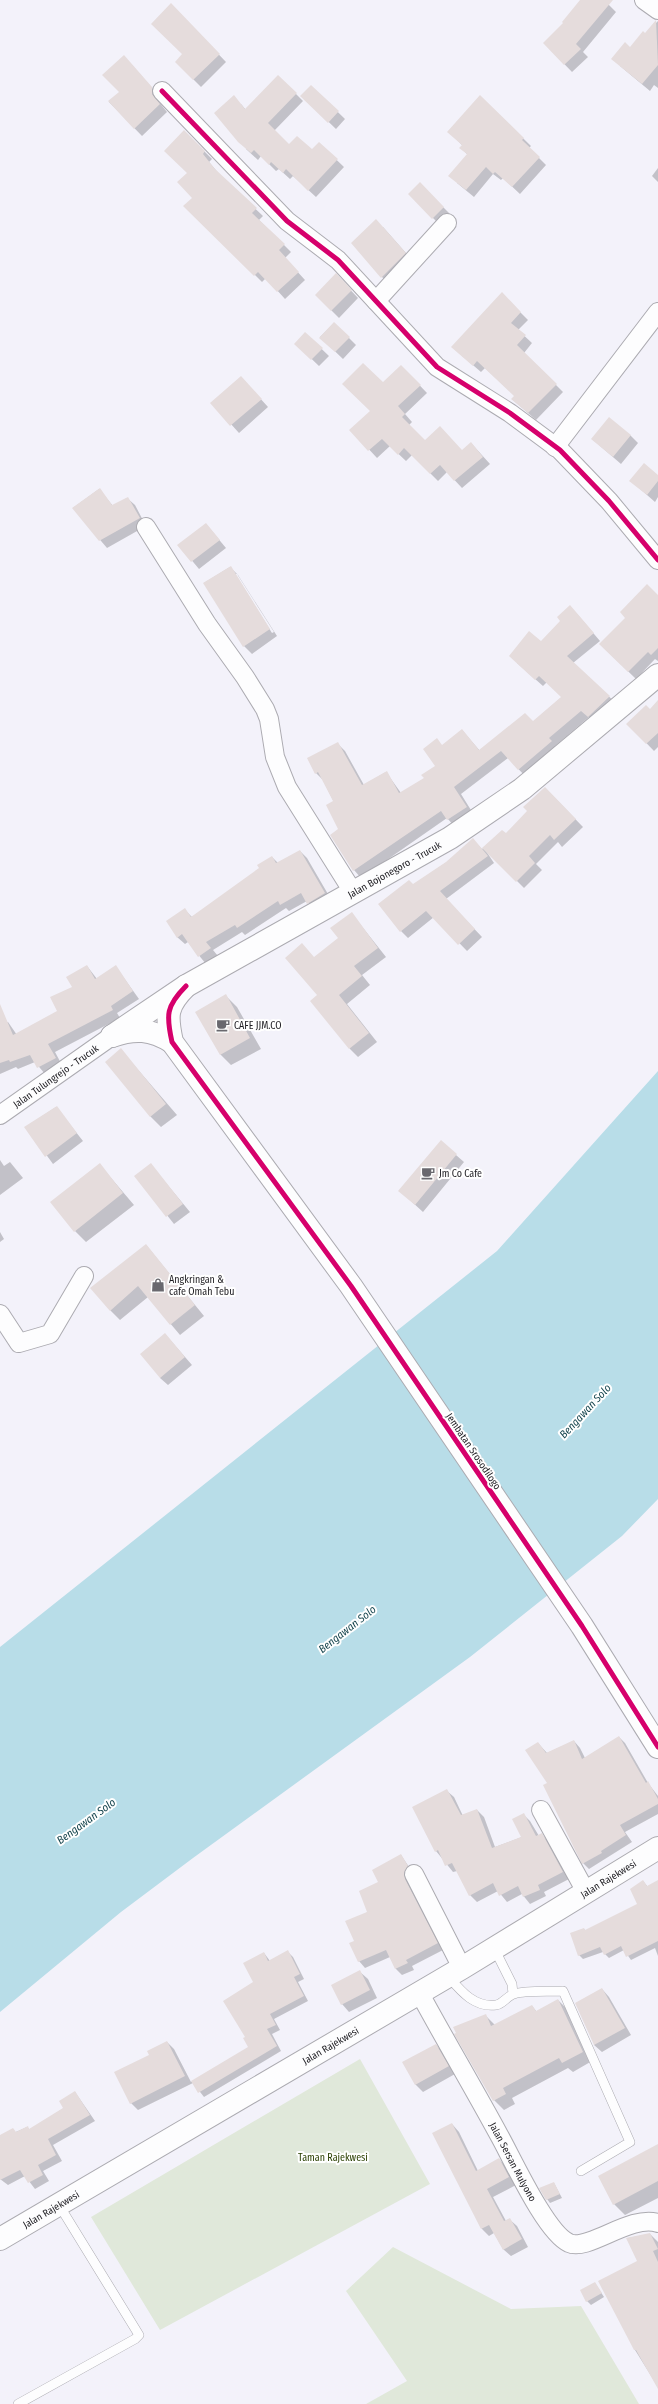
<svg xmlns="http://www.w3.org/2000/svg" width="658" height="2404" font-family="'Fira Sans Condensed',sans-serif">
	<rect width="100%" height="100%" fill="#f3f2fa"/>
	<path fill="#e0e8da" d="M360 2059 430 2184 160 2330 91 2217Z
		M393 2247 511 2309 581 2306 639 2404H366L407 2381 346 2291Z"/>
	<path fill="#b8dde8" d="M658 1071V1499L622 1536 470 1657 193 1858 121 1912 0 2012V1647L497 1251Z"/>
	<path fill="#0003" fill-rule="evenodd" d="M581 0H604L616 12 583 52 588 57 572 72 544 43 565 23Z
		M178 12 226 62 201 87 176 62 184 54Z
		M658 21V88L654 85 650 91 620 66 631 48Z
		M131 64 159 96V102L167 112 142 136 109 102 120 92Z
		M278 76 303 101 274 131 289 146 312 151 319 143 344 167 316 197 293 176 290 179 279 169 276 171 261 156 258 160 246 149 241 104 246 110Z
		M311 86 345 119 336 129 309 103Z
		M480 96 531 146 529 148 546 165 520 194 503 178 501 180 493 174 474 197 457 183 468 155 461 148 463 146 456 139Z
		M184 131 212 159 209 162 220 175 263 216 259 220 291 252 285 258 305 280 285 299 266 278 262 282 185 206 194 198 188 173Z
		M658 168V182L652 176Z
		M420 184 451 215 440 225 409 194Z
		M383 227 413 261 389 284 373 268Z
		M343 282 358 298 339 318 316 295Z
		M502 294 528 320 518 330 532 343 524 353 563 392 536 420 512 399 515 396 485 368 481 372 460 354Z
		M334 323 356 345 343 359 320 337Z
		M305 333 329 356 319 366 296 344Z
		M401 366 427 393 405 414 412 422 409 425 425 442 462 451 471 443 490 464 462 488 447 472 438 481 412 455 406 461 390 446 377 458 351 430 371 411 383 384Z
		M241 377 268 407 239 433 212 403Z
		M630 435 638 443 621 464 592 439Z
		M658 476V497L655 502 631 481Z
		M99 489 113 506 127 498 135 505 146 526 107 548 73 508Z
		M206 524 226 548 199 569 179 545Z
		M230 567 238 575 277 636 252 654 244 646 204 583ZM235 574H237L274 632 272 633Z
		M658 596V661L655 659 636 679 600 644Z
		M577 614 600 641 573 663 617 704 596 724 589 717 555 746 558 749 526 777 508 758 461 794 474 815 455 827 447 818 361 878 354 870 331 835 339 830 334 802 323 780 316 773 338 744 345 751 364 785 386 772 401 793 425 778 436 766 443 746 462 730 480 751 533 722 562 697 547 682 543 686 517 663Z
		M658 702V747L654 751 628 724 650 710Z
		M552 795 583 827 562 847 558 842 536 864 542 870 524 888 484 848 494 863 446 899 482 937 467 951 434 917 408 938 401 931 413 885 447 862 473 840 482 849 502 831 506 834Z
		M300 851 307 858 332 901 315 911 307 901 289 911 286 908 245 935 242 932 213 950 218 956 206 964 188 942 185 944 177 937 185 910 192 917 261 869 272 857 278 863Z
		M352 914 386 957 362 975 370 985 347 1004 377 1042 358 1057 350 1049 318 995 339 938Z
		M87 966 97 979 116 967 139 999 117 1013 120 1018 55 1052 62 1065 45 1074 35 1062 18 1069 16 1067 0 1074V1025L8 1022 17 1035 58 1012Z
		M226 996 237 1007 261 1049 231 1065 220 1054Z
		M121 1050 177 1115 161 1127 150 1116Z
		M56 1107 83 1141 53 1164 26 1127Z
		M441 1142 464 1162 423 1212 400 1191Z
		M0 1160 4 1166 10 1162 23 1178 0 1195Z
		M100 1165 134 1205 86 1242 75 1231Z
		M151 1165 190 1212 174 1224 136 1176Z
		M0 1232 4 1239 0 1242Z
		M146 1245 204 1316 180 1335 148 1297 120 1320 110 1310Z
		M165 1334 192 1365 168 1385 160 1378Z
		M619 1737 625 1743 648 1783 658 1796V1814L625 1832 632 1842 589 1869 583 1863 548 1784 538 1743 547 1753 574 1741 580 1748 585 1758Z
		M447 1791 454 1797 463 1816 477 1810 484 1817 495 1847 522 1837 523 1814 530 1821 539 1836 542 1835 548 1841 569 1879 544 1892 546 1896 530 1904 522 1894 507 1902 498 1891 477 1902 470 1895 457 1871 453 1872 436 1851 414 1808Z
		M401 1855 413 1873 443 1950 412 1966 414 1970 402 1975 396 1969 390 1957 365 1968 359 1961 355 1941 379 1883Z
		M643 1881 648 1887 658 1882V1956L655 1948 631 1960 624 1950 609 1958 603 1952 583 1959 579 1955 584 1929 586 1931 639 1905Z
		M288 1952 293 1957 304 1979 298 1982 308 2001 274 2019 280 2030 272 2034 281 2051 204 2097 193 2083 138 2110 131 2103 151 2055 167 2042 174 2049 191 2082 250 2047 246 2037 254 1983 264 1953 270 1961Z
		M360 1972 368 1979 377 1998 349 2012 342 2004Z
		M602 1989 609 1997 631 2035 602 2052 594 2045Z
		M558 2000 568 2010 592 2061 573 2072 568 2068 512 2098 515 2104 504 2110 494 2100 485 2015 495 2025 532 2006 537 2012Z
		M436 2045 443 2052 455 2074 423 2092 415 2084Z
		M75 2092 95 2121 53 2145 62 2161 43 2171 49 2181 35 2189 25 2176 8 2185 0 2179V2139L27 2127 30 2130 64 2108Z
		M452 2124 459 2132 478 2171 499 2159 506 2167 516 2185 493 2197 506 2221 509 2219 517 2226 528 2247 511 2256 503 2249 494 2233 489 2236 482 2229 434 2134Z
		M658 2166V2198L625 2215 614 2204Z
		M554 2183 562 2198 550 2203 547 2199Z
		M650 2234 658 2242V2387L635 2350 638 2262 628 2238Z
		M595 2283 604 2297 591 2305 587 2301Z"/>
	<path fill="#e5dcdc" d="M580 0H613L576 44 581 49 564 65 543 43 563 23 562 22Z
		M171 3 220 54 193 80 175 62 182 54 151 24Z
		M656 20 658 65 642 84 611 59 625 42 630 47 643 31 645 33Z
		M124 55 152 87V94L160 104 134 129 108 101 119 92 102 75Z
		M278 75 297 93 268 123 289 144 297 136 312 149 319 142 338 159 308 191 286 169 283 173 271 162 269 165 254 150 251 153 238 142 214 113 234 95 245 109Z
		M311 85 339 111 328 123 300 96Z
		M480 95 524 138 522 140 540 157 512 187 495 172 493 174 486 167 466 190 448 176 467 154 459 148 462 145 447 132Z
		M184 130 205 151 203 154 215 169 257 208 252 213 285 244 279 250 299 272 277 292 258 272 254 276 183 206 192 198 177 182 187 173 164 151Z
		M420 182 444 207 432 219 408 194Z
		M376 219 406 253 381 278 351 243Z
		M336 273 352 290 331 311 315 295Z
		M502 292 521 312 511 323 526 335 517 345 557 384 528 413 511 399 514 396 477 361 473 366 451 347Z
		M334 322 350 337 335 352 319 338Z
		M305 332 323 348 311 360 294 344Z
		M363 363 383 382 401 365 421 385 398 406 405 414 402 417 425 440 440 426 462 450 471 442 483 457 454 481 440 465 430 474 404 448 398 455 382 439 368 451 349 430 370 411 342 384Z
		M241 376 262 399 230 426 210 403Z
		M609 417 631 435 613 457 591 439Z
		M644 463 658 475V481L647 495 629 481Z
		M100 488 112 505 128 497 140 518 99 541 72 508Z
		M206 523 220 540 191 562 177 545Z
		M231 566 270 629 243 647 203 583Z
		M647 584 658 595V648L651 655 648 652 628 672 599 644 625 618 620 612Z
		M570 605 594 633 567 656 610 696 588 717 581 711 549 738 552 741 518 770 501 751 454 787 467 807 447 820 441 811 353 871 330 835 338 829 326 805 333 801 318 772 315 774 307 758 338 742 362 785 387 771 399 793 424 778 421 775 435 766 423 749 437 738 442 745 462 729 479 750 525 713 533 721 561 697 539 676 535 680 509 656 529 631 541 641 560 621 557 617Z
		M658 700V733L646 744 626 724 646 705 650 709Z
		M545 787 576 819 554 840 550 835 529 856 535 863 516 882 482 848 502 830 506 833 527 811 523 807Z
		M473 838 488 856 440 891 475 929 458 945 426 911 400 932 378 904 409 880 413 884 446 862Z
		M300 850 325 893 307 904 301 893 280 905 278 901 237 928 235 925 206 942 211 948 198 957 182 934 177 938 166 921 185 908 191 917 259 868 257 865 272 856 276 863Z
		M352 912 378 948 354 966 362 976 339 995 369 1033 349 1049 310 1001 317 995 285 958 302 943 314 957 338 938 330 928Z
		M87 965 95 979 116 965 133 991 111 1006 113 1010 48 1044 56 1058 37 1068 30 1055 10 1062 9 1060 0 1063V1004L13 1035 57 1011 50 997 72 987 66 977Z
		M226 994 250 1038 220 1055 195 1012Z
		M121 1048 166 1104 150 1117 105 1062Z
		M57 1106 77 1133 45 1157 24 1127Z
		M441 1140 457 1154 415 1205 398 1191Z
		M100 1163 123 1193 74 1232 50 1202Z
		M151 1163 183 1204 166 1217 134 1176Z
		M146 1244 195 1305 170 1325 138 1286 110 1311 90 1288Z
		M165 1333 185 1357 160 1378 140 1354Z
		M619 1736 646 1783 648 1781 658 1799V1804L620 1825 626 1835 601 1851 602 1853 582 1864 543 1785 547 1783 525 1750 538 1742 546 1753 574 1740 582 1759Z
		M447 1789 461 1815 477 1809 492 1848 521 1837 512 1819 524 1813 536 1836 542 1833 563 1872 538 1885 540 1890 523 1897 518 1886 499 1896 493 1883 469 1896 452 1863 445 1866 438 1850 435 1852 412 1807Z
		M401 1854 408 1866 404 1873 405 1879 438 1943 406 1960 408 1963 395 1969 386 1950 358 1962 349 1943 354 1941 345 1921 367 1912 359 1891 378 1882 372 1870Z
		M643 1880 647 1886 658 1880V1941L626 1957 621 1946 604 1955 600 1947 578 1956 570 1933 584 1928 585 1930 637 1904 630 1889Z
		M288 1950 300 1974 294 1977 304 1996 270 2014 276 2025 267 2029 277 2046 198 2093 191 2081 248 2047 243 2038 245 2037 223 2001 253 1982 243 1963 264 1952 268 1961Z
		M360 1970 370 1990 341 2005 331 1985Z
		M602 1988 625 2028 594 2045 575 2003Z
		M558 1999 583 2052 562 2063 559 2058 503 2088 506 2094 493 2101 454 2034 456 2033 453 2027 486 2014 491 2026 532 2005 536 2011Z
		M167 2041 185 2076 130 2104 114 2072 149 2055 147 2051Z
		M436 2044 449 2066 415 2085 402 2062Z
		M75 2091 90 2115 48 2139 56 2155 38 2165 43 2175 28 2183 20 2170 0 2180V2135L13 2128 16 2132 28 2126 29 2129 63 2108 59 2101Z
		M452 2123 476 2171 499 2158 509 2177 487 2189 504 2221 510 2218 522 2239 503 2250 489 2225 481 2229 432 2133Z
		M658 2144V2181L613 2205 598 2176Z
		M554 2182 560 2194 546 2200 539 2188Z
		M650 2233 658 2249 653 2251 658 2262V2389L636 2350H634L598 2281 637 2261 626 2238Z
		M595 2282 602 2293 586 2302 580 2290Z"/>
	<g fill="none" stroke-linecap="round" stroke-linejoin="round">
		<g stroke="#acabb1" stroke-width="10">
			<path id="service" d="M494 1948 512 1984 513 1994
				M448 1976C460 1990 474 2008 496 2005 503 2004 507 1996 514 1994 526 1990 549 1992 563 1991L630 2142 581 2171
				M18 2404 135 2339 139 2335 59 2205"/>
		</g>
		<g stroke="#acabb1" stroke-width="20">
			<g id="minor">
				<path d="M644 0 658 10"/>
				<path d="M162 91 287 221 338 260 437 367 510 413 560 450 609 501 658 560"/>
				<path d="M376 301 447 223"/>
				<path d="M555 447 658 312"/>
				<path d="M146 527 207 624 245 677 265 709 269 719 275 757 287 787 353 892"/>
				<path id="s1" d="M0 1115 112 1036"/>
				<path d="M0 1314 19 1343 50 1334 84 1276"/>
				<path d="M541 1810 586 1892"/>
				<path d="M414 1874 462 1968"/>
				<path id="s2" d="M419 1992C445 2040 473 2087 499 2135 512 2158 546 2233 569 2243 588 2252 630 2214 658 2223"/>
			</g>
		</g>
		<g stroke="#acabb1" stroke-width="24">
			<g id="tertiary">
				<path d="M186 986C166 1006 166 1015 172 1042L351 1286 582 1626 658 1747"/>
				<path id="s3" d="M112 1036 186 986 450 838 522 789 658 675"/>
			</g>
		</g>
		<g stroke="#acabb1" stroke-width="24">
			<path id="secondary" d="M112 1036C135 1028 151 1029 172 1042"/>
		</g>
		<g stroke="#acabb1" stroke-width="24">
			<g id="trunk">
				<path id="s4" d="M0 2239 462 1968 658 1848"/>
			</g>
		</g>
		<use href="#service" stroke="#fdfdfe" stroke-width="9"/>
		<use href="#minor" stroke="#fdfdfe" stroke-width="18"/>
		<use href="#tertiary" stroke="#fdfdfe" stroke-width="22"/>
		<use href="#secondary" stroke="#fdfdfe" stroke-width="22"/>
		<use href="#trunk" stroke="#fdfdfe" stroke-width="22"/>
		<g stroke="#fff" stroke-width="8">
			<path id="cycleway" d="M162 91 287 221 338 260 437 367 510 413 560 450 609 501 658 560
				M186 986C166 1006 166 1015 172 1042L351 1286 582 1626 658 1747"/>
		</g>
		<use href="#cycleway" stroke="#d6006c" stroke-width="5"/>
	</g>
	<defs>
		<g id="cafe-bare" transform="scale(1.08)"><path d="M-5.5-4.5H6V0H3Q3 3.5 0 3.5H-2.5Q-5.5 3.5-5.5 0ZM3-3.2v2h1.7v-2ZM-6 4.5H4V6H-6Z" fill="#69686e" stroke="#fff" stroke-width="2.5" paint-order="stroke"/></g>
		<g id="shop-bare" transform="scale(1.08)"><path d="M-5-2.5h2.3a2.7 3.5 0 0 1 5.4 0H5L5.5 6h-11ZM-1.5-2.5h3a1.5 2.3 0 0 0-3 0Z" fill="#69686e" stroke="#fff" stroke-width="2.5" paint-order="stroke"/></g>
	</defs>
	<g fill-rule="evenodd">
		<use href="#cafe-bare" x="223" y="1025"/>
		<use href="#cafe-bare" x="428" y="1173"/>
		<use href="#shop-bare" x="158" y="1285"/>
	</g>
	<g text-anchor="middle" stroke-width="4" stroke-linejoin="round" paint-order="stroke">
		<g font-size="10" fill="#1e1d22" stroke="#fff">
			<text dy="4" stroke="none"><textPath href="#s3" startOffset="328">Jalan Bojonegoro - Trucuk</textPath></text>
			<text dy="4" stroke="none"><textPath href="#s1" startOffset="68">Jalan Tulungrejo - Trucuk</textPath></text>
			<text transform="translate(474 1451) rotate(56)" y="4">Jembatan Srosodilogo</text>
			<text dy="4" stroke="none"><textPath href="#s4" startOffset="707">Jalan Rajekwesi</textPath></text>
			<text dy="4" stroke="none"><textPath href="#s4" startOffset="383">Jalan Rajekwesi</textPath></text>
			<text dy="4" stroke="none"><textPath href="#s2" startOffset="194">Jalan Sersan Mulyono</textPath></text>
			<text dy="4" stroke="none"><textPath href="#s4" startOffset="59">Jalan Rajekwesi</textPath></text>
		</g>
		<g font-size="10" fill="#1e1d22" stroke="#fff" text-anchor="start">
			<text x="234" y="1029">CAFE JJM.CO</text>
			<text x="439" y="1177">Jm Co Cafe</text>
			<text x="169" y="1283">Angkringan &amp;<tspan x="169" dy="12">cafe Omah Tebu</tspan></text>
		</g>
		<g font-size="10" fill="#2a3f01" stroke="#fff">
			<text x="333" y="2161">Taman Rajekwesi</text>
		</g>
		<g font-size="11" font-style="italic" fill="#14444d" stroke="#fff">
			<text transform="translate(585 1411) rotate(-47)" y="4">Bengawan Solo</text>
			<text transform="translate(347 1629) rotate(-38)" y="4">Bengawan Solo</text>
			<text transform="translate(86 1821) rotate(-36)" y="4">Bengawan Solo</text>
		</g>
	</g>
</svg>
